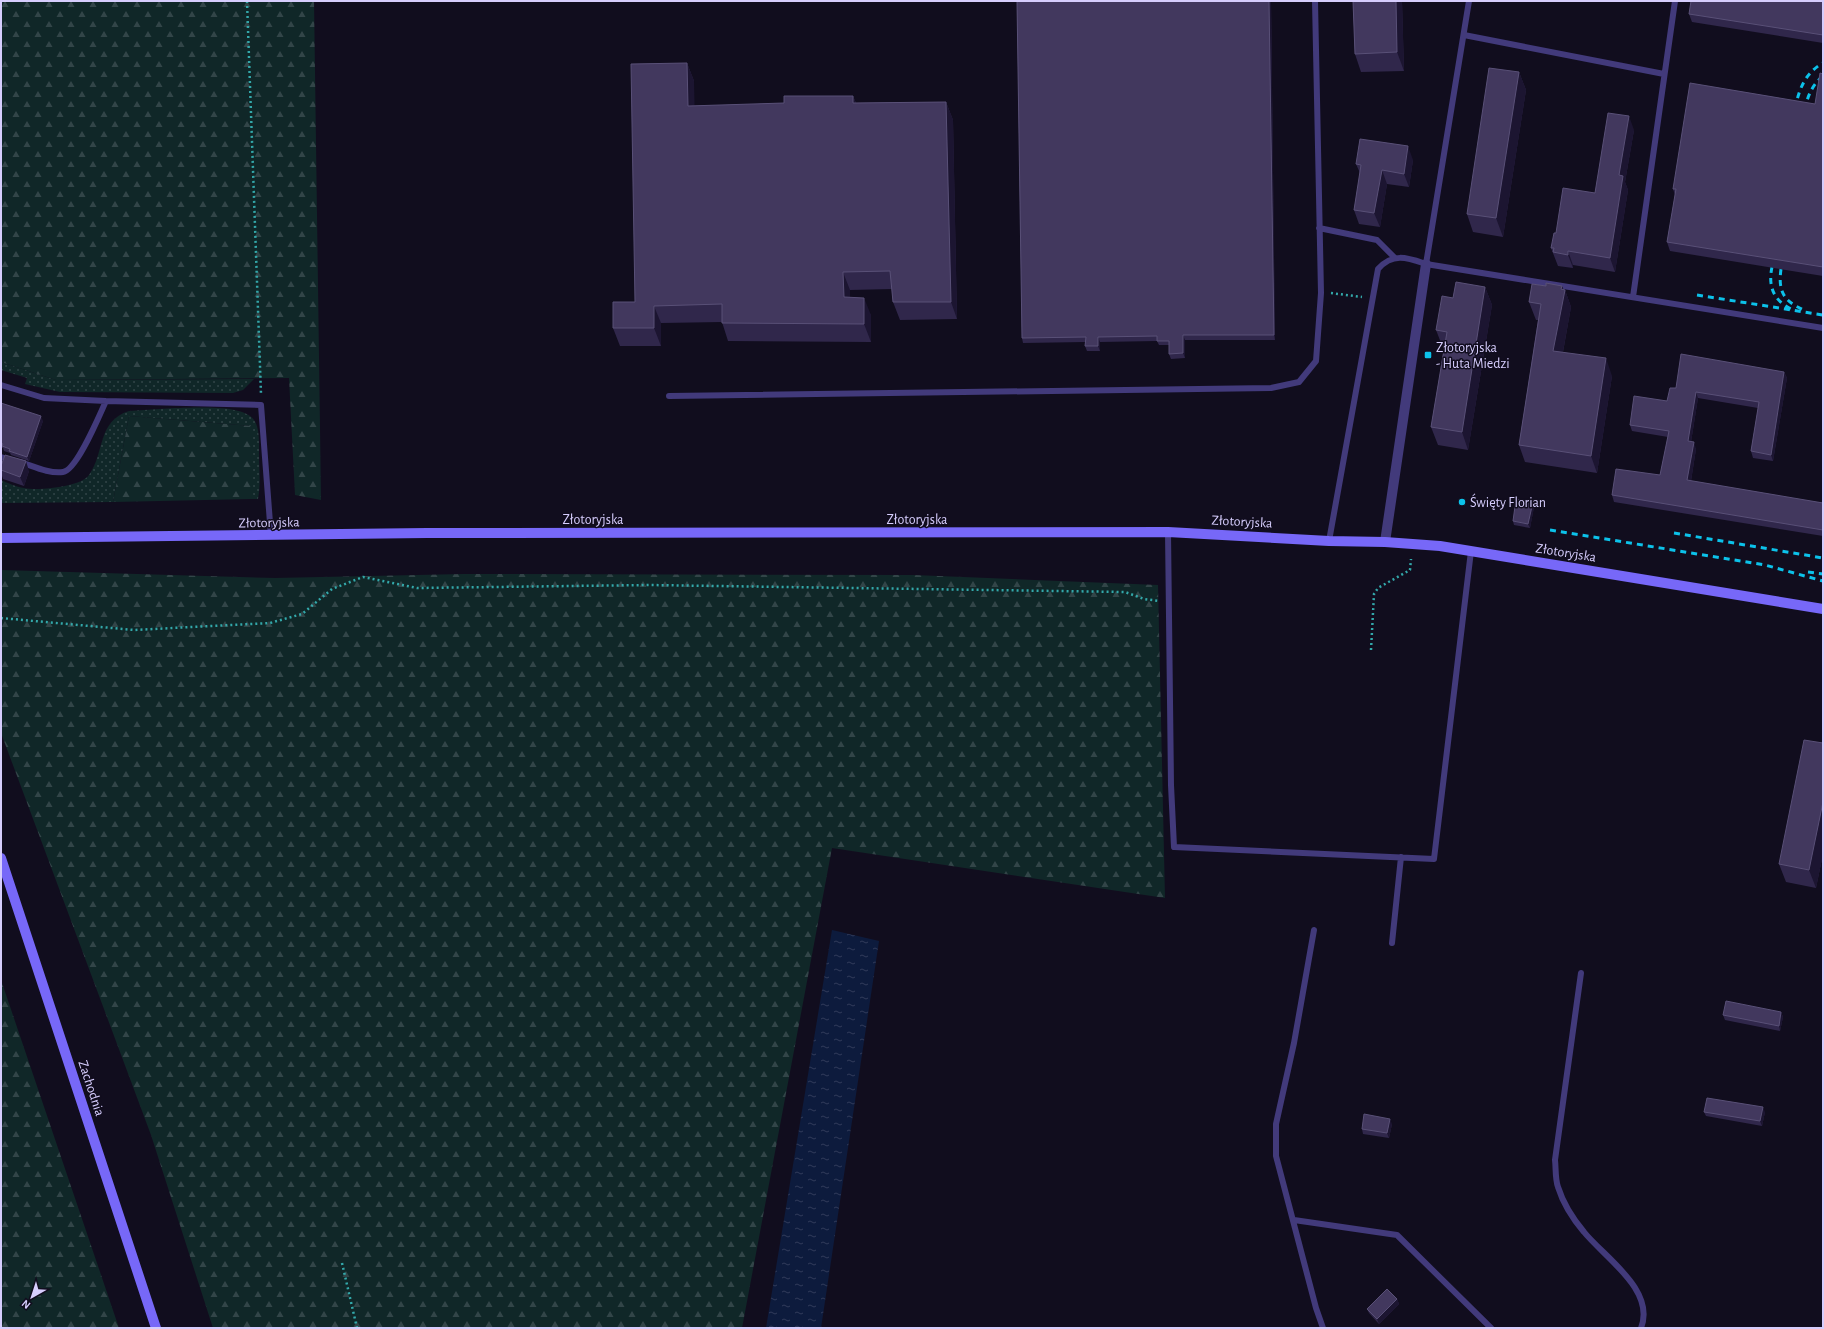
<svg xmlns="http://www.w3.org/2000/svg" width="1824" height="1329" font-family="'Alegreya Sans',sans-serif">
	<defs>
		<pattern id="grass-dots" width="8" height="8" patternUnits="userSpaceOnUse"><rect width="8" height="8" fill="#102728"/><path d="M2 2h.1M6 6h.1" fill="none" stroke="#324548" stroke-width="1.8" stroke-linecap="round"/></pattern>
		<pattern id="forest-firs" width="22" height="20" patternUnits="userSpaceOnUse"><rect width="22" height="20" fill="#102728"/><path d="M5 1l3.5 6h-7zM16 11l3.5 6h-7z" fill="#324548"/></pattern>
		<pattern id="water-ripples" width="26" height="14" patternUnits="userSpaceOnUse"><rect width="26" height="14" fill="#0d1b3d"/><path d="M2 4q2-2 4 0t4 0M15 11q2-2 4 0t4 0" fill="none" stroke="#303b5a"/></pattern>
	</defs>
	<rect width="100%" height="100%" fill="#110d1e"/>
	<path fill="url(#grass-dots)" d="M1 362 56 380 254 379 243 390 233 393 60 392 25 384 27 378 1 370Z
		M175 408C194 408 243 404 254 420 260 428 259 443 259 453 259 468 261 484 258 499H251V426L129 416 113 502 1 503V480C8 483 16 487 24 488 38 491 81 487 89 475 105 452 97 421 129 411Z"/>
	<path fill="url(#forest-firs)" d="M1 1H314L321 500 295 495 289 378 56 380 1 362Z
		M129 416 251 426V499L113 502Z
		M1 570 275 578 464 574 914 575 1158 585 1165 898 832 848 742 1328H213L151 1135 1 733Z
		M1 980 119 1328H1Z"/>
	<path fill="url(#water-ripples)" d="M832 930 879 941 821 1328H766Z"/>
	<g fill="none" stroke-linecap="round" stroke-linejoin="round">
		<path stroke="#33a8aa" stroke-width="2.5" stroke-dasharray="2 3" stroke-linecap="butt" d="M247 1 261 394
			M1331 293 1362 297
			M1 618 134 630 270 623 302 614 332 589 363 577 417 588 649 585 1125 592 1144 599 1159 601
			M1371 650 1374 594 1378 588 1410 570 1411 559
			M342 1263 357 1328"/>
		<path stroke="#423a7b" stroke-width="6" d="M1464 35 1664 74
			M1319 228 1377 240 1395 258
			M1426 264 1469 1
			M1633 297 1675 1
			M1 385 44 398 106 401 261 405 271 536
			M669 396 1271 388 1299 382 1316 361 1321 293 1315 1
			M1 457 11 460
			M20 462C33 466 49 474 63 472 77 470 99 416 106 401
			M1168 532 1171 785 1174 847 1434 859 1471 551
			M1329 541 1378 269C1393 252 1408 258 1426 264L1823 328
			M1314 930 1294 1043 1276 1124V1156L1316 1308 1323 1328
			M1392 943 1401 857
			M1581 973 1555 1160C1556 1168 1555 1179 1558 1187 1563 1203 1573 1219 1584 1232 1604 1257 1656 1290 1641 1328
			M1294 1220 1397 1235 1491 1328"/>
		<path stroke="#423a7b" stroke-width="10" d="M1385 542 1426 264"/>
		<path stroke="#7768f8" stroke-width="10" d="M1 538 427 533 1168 532 1329 541 1385 542 1440 546 1823 609
			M1 858 156 1328"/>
		<path stroke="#0cc2ea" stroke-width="3" stroke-dasharray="6 5" stroke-linecap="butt" d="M1795 109C1799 89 1805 73 1823 63
			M1805 110C1807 97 1812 85 1823 76
			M1772 267C1768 286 1773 300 1791 309
			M1781 269C1778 291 1783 301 1804 310
			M1697 295 1823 315
			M1550 530 1765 565 1823 581
			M1674 533 1823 558
			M1808 572 1823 574"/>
	</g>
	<path fill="#30274b" d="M1017 1H1271L1275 340H1185V358L1171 359 1169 354V345H1159L1157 341 1100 342V351H1087L1085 346V342L1023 343 1022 338Z
		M1353 1H1402L1404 71 1361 72 1355 54Z
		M1823 1V43L1692 22 1689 14Z
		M687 63 694 81V106L784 103 853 96 856 103 946 102 953 120 957 319 900 320 893 302 892 289 850 290V297L871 315V342L728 341 722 322 661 323V346H620L613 328 635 302Z
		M1519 72 1526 90 1503 237 1473 232 1467 214Z
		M1823 74V276L1670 251 1667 242 1675 195 1673 189 1815 104Z
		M1634 130 1625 182 1628 190 1615 272 1573 265V268L1558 266 1551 248 1556 233 1595 193Z
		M1413 160 1409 187 1387 184 1380 227 1359 224 1354 210 1360 173 1356 164Z
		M1546 286H1562L1564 290H1565L1571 307 1563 352 1612 376 1597 473 1525 462 1519 445 1538 320H1536L1529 302Z
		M1485 287 1492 305 1468 450 1438 445 1431 427 1444 349 1443 348 1436 330 1453 298Z
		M1784 372 1787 378 1773 461 1753 458 1751 451 1758 408 1698 398 1691 442 1696 449 1691 481 1823 503V536L1614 502 1612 495 1660 475 1668 437 1632 431 1630 425 1667 401 1676 388Z
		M1 398 2 400 1 403 43 421 29 461 11 455 10 453 4 451 3 448H1Z
		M1 466 29 471 24 486 3 479 1 473Z
		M1533 502 1534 507 1530 528 1514 525 1513 521Z
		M1823 743V854L1816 888 1786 882 1779 864Z
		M1781 1012 1783 1017 1780 1031 1725 1020 1723 1015Z
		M1704 1112H1765L1762 1126 1706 1116Z
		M1392 1124 1389 1138 1363 1134 1362 1129Z
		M1397 1299 1399 1304 1379 1324 1369 1313 1367 1309Z"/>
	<path fill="#1c1531" d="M1269 1H1271L1275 340 1274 335Z
		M1396 1H1402L1404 71 1397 52Z
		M687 63 694 81 695 124 688 106Z
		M1519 72 1526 90 1503 237 1496 218Z
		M853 96 860 113 853 103Z
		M946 102 953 120 957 319 951 302Z
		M1629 116 1634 130 1625 182 1628 190 1615 272 1610 258 1619 175Z
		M1408 146 1413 160 1409 187 1404 174Z
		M1382 170 1387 184 1380 227 1374 213Z
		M1568 251 1573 265V268L1568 255Z
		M843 272 850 290V315L844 297Z
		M1562 286 1564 292 1565 290 1571 307 1560 368 1553 351Z
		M1485 287 1492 305 1468 450 1462 432Z
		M864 298 871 315V342L864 324Z
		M654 306 661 323V346L654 328Z
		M1183 335 1185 340V358L1183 353Z
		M1098 337 1100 342V351L1098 346Z
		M1606 358 1612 376 1597 473 1591 456Z
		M1784 372 1787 378 1773 461 1771 455Z
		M1696 392 1698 398 1690 448 1688 441Z
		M41 416 43 421 29 461 27 457Z
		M1694 442 1696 449 1690 487 1687 480Z
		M26 461 29 471 24 486 20 477Z
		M1533 502 1534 507 1530 528 1528 524Z
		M1823 802V854L1816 888 1809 870Z
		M1781 1012 1783 1017 1780 1031 1779 1026Z
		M1763 1107 1765 1112 1762 1126 1760 1121Z
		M1390 1119 1392 1124 1389 1138 1387 1133Z
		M1397 1299 1399 1304 1379 1324 1377 1319Z"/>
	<path fill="#42385e" stroke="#595077" d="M1017 1H1269L1274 335H1183V353L1169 354V341H1157V336L1098 337V346H1085L1086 337 1022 338Z
		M1353 1H1396L1397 52 1355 54Z
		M1691 1H1823V35L1689 14Z
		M687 63 688 106 784 103V96H853V103L946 102 951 302H893L890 271 843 272 844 297 864 298V324L722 323V304L654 306V328H613V302H635L631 64Z
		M1489 68 1519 72 1496 218 1467 214Z
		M1820 73 1823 74V267L1667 242 1676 189H1673L1690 83 1815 104Z
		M1608 113 1629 116 1619 175 1623 176 1610 258 1568 251V255L1553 252 1554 248H1551L1554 233H1556L1563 188 1595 193Z
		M1360 139 1408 146 1404 174 1382 170 1374 213 1354 210 1361 165 1356 164Z
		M1456 282 1485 287 1462 432 1431 427 1447 332 1436 330 1442 296 1453 298Z
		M1546 283 1562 286 1561 289 1565 290 1553 351 1606 358 1591 456 1519 445 1541 304 1529 302 1532 284 1546 286Z
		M1681 354 1784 372 1771 455 1751 451 1759 402 1696 392 1688 441 1694 442 1687 480 1823 503V530L1612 495 1616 469 1660 475 1669 431 1630 425 1634 396 1667 401 1670 388H1676Z
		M1 403 41 416 27 457 9 451 10 449 2 446 3 444 1 443Z
		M5 455 26 461 20 477 1 470V466Z
		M1516 499 1533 502 1528 524 1513 521Z
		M1804 740 1823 743V802L1809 870 1779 864Z
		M1726 1001 1781 1012 1779 1026 1723 1015Z
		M1707 1098 1763 1107 1760 1121 1704 1112Z
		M1364 1114 1390 1119 1387 1133 1362 1129Z
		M1387 1289 1397 1299 1377 1319 1367 1309Z"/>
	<g fill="#0cc2ea" stroke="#110d1e" stroke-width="1.5">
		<rect x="1424" y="351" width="8" height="8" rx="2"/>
		<circle cx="1462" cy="502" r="4"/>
	</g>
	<g text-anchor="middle" stroke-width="3" stroke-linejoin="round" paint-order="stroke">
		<g font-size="14" fill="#d6cdfd" stroke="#110d1e" text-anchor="start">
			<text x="1436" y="352">Złotoryjska<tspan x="1436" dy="16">- Huta Miedzi</tspan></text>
			<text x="1470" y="507">Święty Florian</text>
		</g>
		<g font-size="14" fill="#d6cdfd" stroke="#110d1e">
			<text x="593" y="524">Złotoryjska</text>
			<text x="917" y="524">Złotoryjska</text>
			<text transform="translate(1242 521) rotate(3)" y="5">Złotoryjska</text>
			<text transform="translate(269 522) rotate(-1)" y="5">Złotoryjska</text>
			<text transform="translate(1566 552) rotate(9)" y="5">Złotoryjska</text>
			<text transform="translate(92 1088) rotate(72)" y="5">Zachodnia</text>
		</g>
	</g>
	<rect width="1824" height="1329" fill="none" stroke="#d6cdfd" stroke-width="4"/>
	<g transform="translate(32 1297) rotate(219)" stroke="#110d1e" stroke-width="3" paint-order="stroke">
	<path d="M0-3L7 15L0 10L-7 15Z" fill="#d6cdfd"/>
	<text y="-6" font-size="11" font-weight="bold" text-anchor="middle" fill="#d6cdfd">N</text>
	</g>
</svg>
